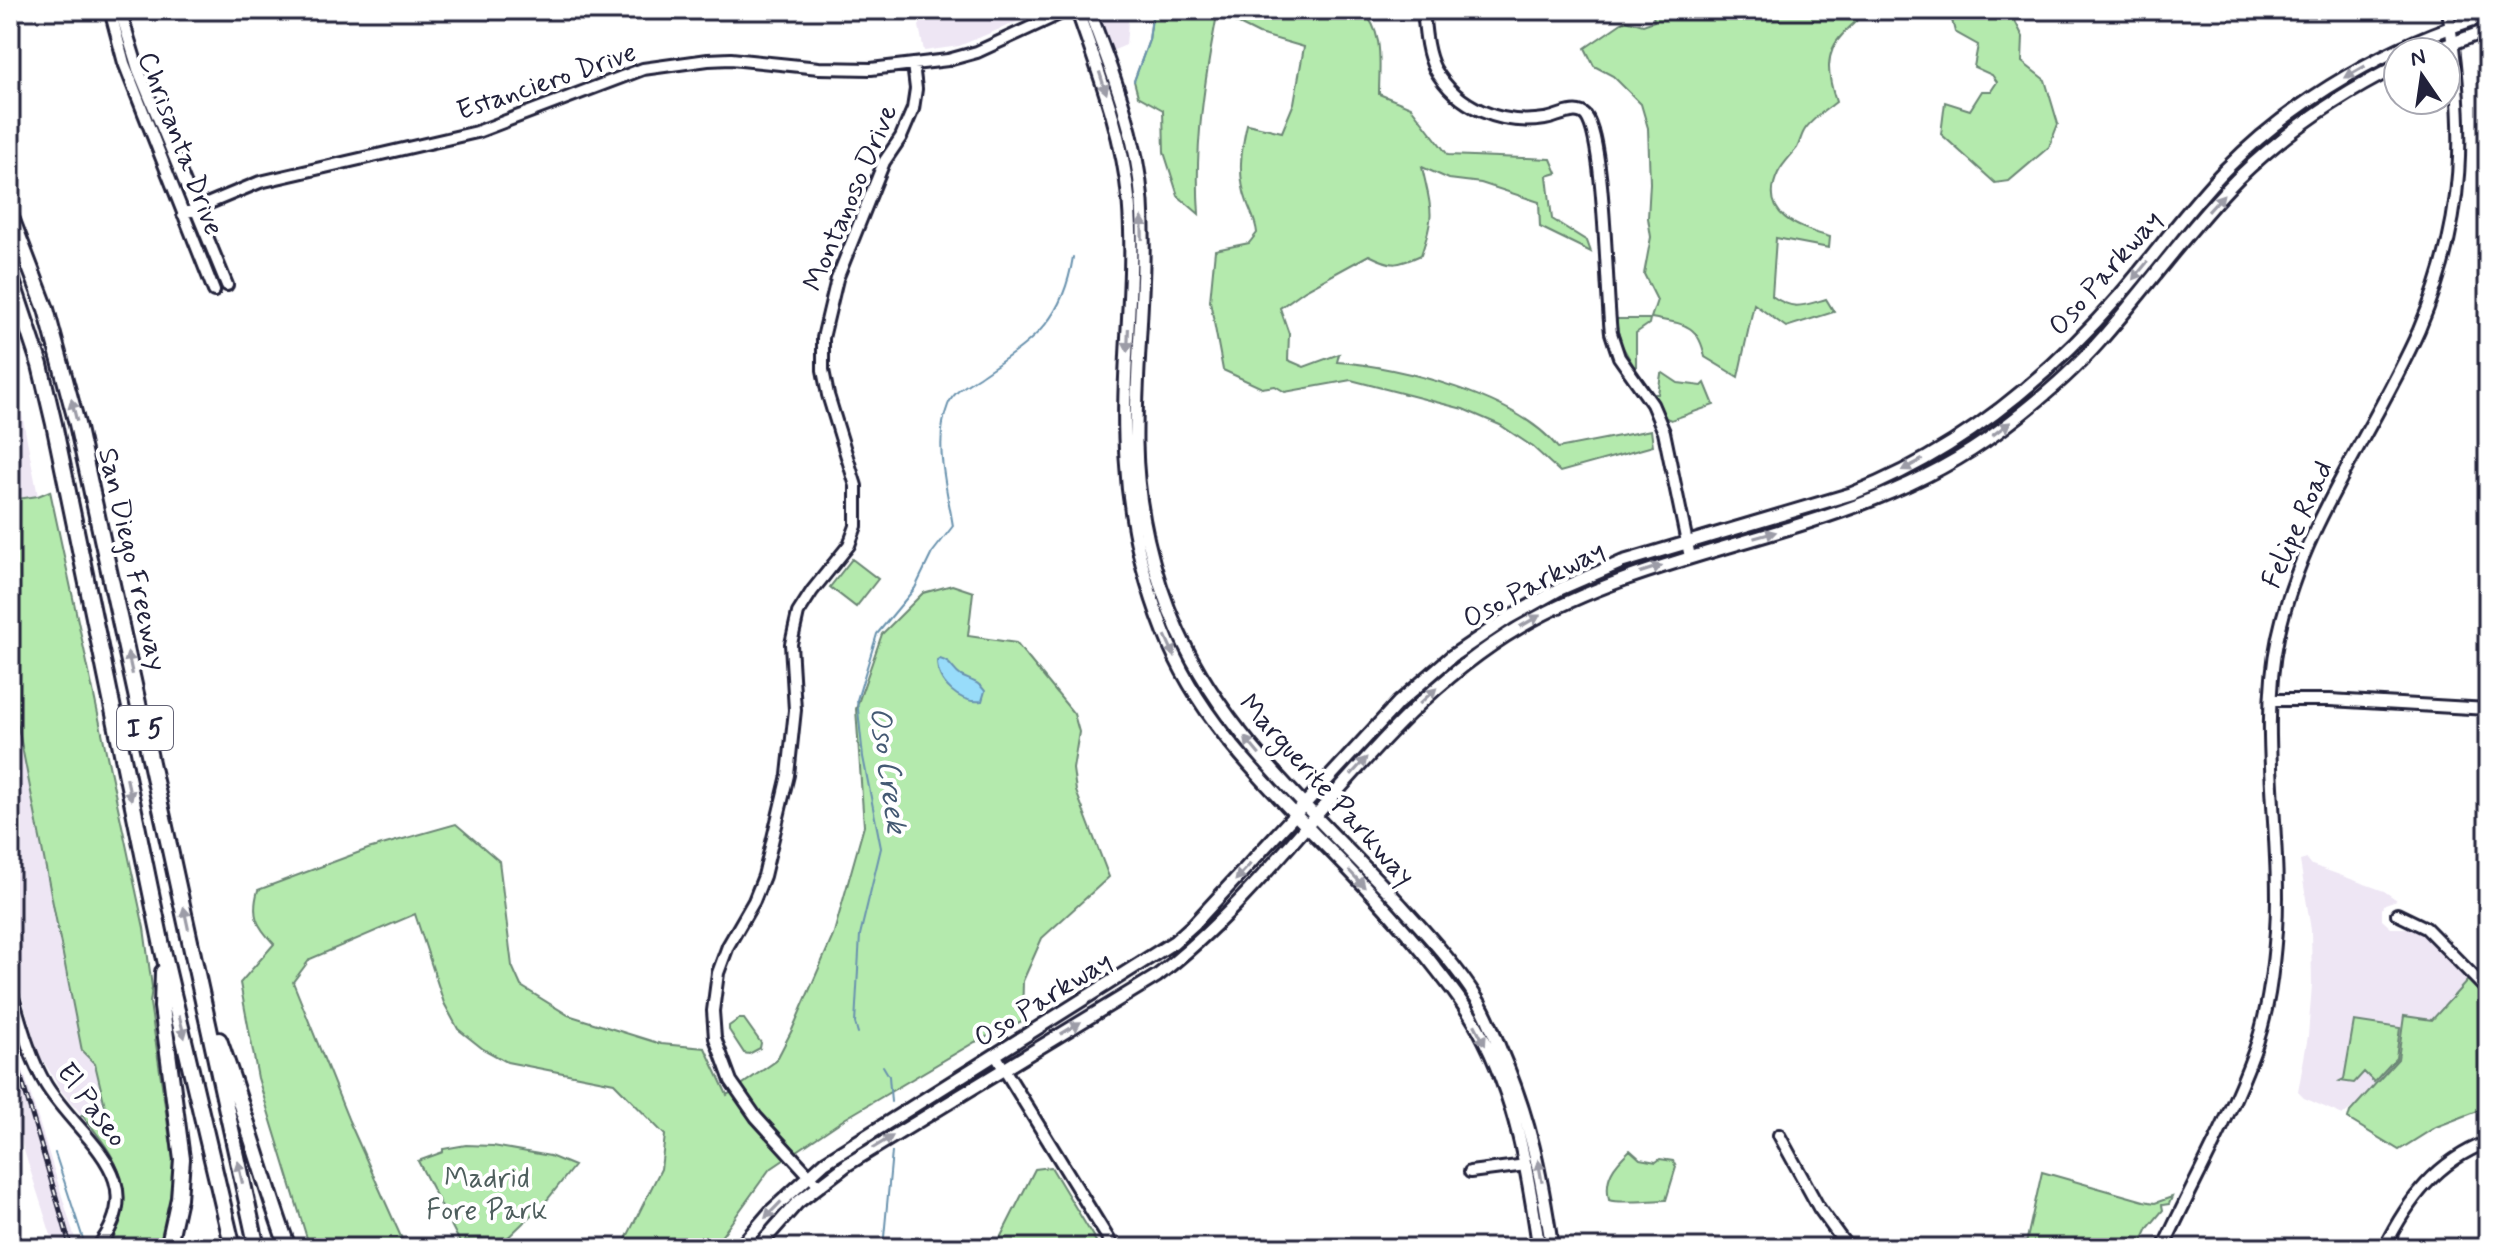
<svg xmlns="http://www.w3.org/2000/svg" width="2498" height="1258" font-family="Mynerve,sans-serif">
	<rect width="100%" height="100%" fill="#fff"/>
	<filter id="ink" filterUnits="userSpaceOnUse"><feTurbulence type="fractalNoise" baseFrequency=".0125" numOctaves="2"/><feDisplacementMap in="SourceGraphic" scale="16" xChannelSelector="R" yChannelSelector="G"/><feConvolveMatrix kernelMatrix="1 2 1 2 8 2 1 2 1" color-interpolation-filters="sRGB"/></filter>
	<g filter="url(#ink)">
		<path fill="#eee6f4" d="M937 10H1046L959 46 924 51 919 26 925 16Z
			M1096 10H1129L1126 45 1112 51Z
			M10 353 38 496 10 500Z
			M10 686 82 1050 95 1064 106 1111 82 1115 62 1092 38 1052 10 955Z
			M2307 859 2312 865 2384 891 2397 900 2385 904 2382 909V920L2391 928H2414L2421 931 2468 980 2365 1097 2343 1115 2304 1098 2298 1092 2308 1036 2312 985 2311 930 2300 861Z
			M10 1025 20 1060 78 1248H55L13 1116 10 1104Z"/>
		<path fill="#b4eaad" stroke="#6b8674" stroke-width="2" d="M1153 10H1218C1205 77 1194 145 1199 214L1178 196 1164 152 1163 110 1138 96 1134 81 1149 40Z
			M1230 10H1362C1385 33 1379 64 1379 94L1411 107 1448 155 1551 159 1557 173 1547 176 1552 219 1587 241 1591 252 1540 227 1539 202 1481 183 1449 179 1422 167C1431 209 1436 211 1421 255 1397 266 1393 267 1369 255L1305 290 1280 308 1289 334 1288 360 1304 367 1339 354 1337 362C1399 366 1519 397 1558 448L1651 430 1653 446 1560 472 1533 447 1500 425 1463 409 1351 380 1285 392 1275 386 1262 388 1223 370 1210 301 1215 250 1249 243 1257 233C1256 221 1251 213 1247 202 1237 175 1241 151 1247 124L1282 132 1294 103 1304 47 1259 34 1231 20Z
			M1652 10H1866C1860 19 1850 26 1843 34 1823 54 1828 77 1836 102 1826 110 1810 120 1804 131 1801 136 1800 142 1797 148 1791 156 1783 163 1778 173 1758 215 1799 228 1830 237L1829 248 1776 238 1772 296C1794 311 1802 306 1826 299L1834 312 1786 327 1754 304 1738 377 1705 357C1698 322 1682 324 1651 318L1657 300 1644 274 1651 237 1648 218 1650 183 1648 128 1641 104 1613 76 1594 66 1585 48 1626 20 1643 25 1654 21Z
			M1957 10H2020L2015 21 2023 37 2022 62 2045 80 2058 124 2049 147 2009 181 1995 183 1941 134 1945 102 1970 110 1982 91H1991L1997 82 1992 75 1974 67 1978 45 1955 32 1952 20Z
			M1615 319H1650L1649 324 1636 333V370L1621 344Z
			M1663 373 1678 383 1702 386 1705 383 1714 405 1671 420 1666 418 1649 389 1653 394H1658L1661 374Z
			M50 491 144 928 152 987 150 1003 175 1174 171 1208 160 1248H115C111 1236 117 1230 121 1218 132 1176 107 1146 82 1115L106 1110 95 1064 82 1051 10 686V500L38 496Z
			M852 559 878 579 856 607 830 587Z
			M952 585 973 592 968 636 1016 643 1074 714 1079 732 1073 769 1076 791 1109 877 1042 938 1023 981 1022 1021 975 1042 846 1118 769 1170 713 1248H616L626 1239 661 1169 665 1135 614 1083 507 1062 483 1049 458 1029 444 1003 415 914 310 959 293 982 349 1121 406 1248H310L258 1078 240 983 274 944C256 925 251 915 258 890L368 849 456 824 499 861 512 966 521 986 568 1015 661 1044 705 1048 727 1095 776 1061 792 1030 833 936 864 826 856 709 882 634 923 593Z
			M2468 980 2488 1002V1107L2436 1127 2399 1150 2348 1119 2350 1112 2398 1059 2404 1016 2432 1020Z
			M739 1019H744L761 1043 760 1048 749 1054 744 1053 729 1030V1026Z
			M2354 1021 2400 1028 2396 1058 2374 1082 2364 1072 2354 1083 2340 1081 2344 1079Z
			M466 1145 493 1146 550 1156 574 1166 547 1200 497 1248H463L418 1161 443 1152V1149Z
			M1630 1150 1640 1159 1656 1162 1660 1159 1673 1161 1676 1167 1666 1200C1653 1200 1618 1204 1609 1200 1604 1177 1614 1165 1630 1150Z
			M1051 1167 1100 1248H995L1035 1169Z
			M2042 1172 2144 1201 2155 1203 2172 1197 2169 1204 2162 1205 2163 1210 2148 1228 2139 1248H2025Z"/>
		<path fill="#98dcfa" stroke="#6992ae" stroke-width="2" d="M940 659C952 662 952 670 961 676 971 681 978 681 985 691L982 701C960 704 937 683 937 661Z"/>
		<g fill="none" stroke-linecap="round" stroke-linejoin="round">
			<path stroke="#6992ae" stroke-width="2" d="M1134 81 1149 40 1153 10
				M858 1033 855 1023 860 935 881 848 863 757 857 700 877 634 915 588 932 553 953 526C947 488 933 443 948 405 953 392 968 384 979 377 1031 341 1062 325 1073 257
				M883 1066 889 1076 891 1102
				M55 1153 86 1248
				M883 1248 892 1152"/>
			<g stroke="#22223b" stroke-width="16">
				<path id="secondary" d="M110 10 124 63 214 291
					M120 10 138 69 227 285
					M1423 10C1425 29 1426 52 1435 69 1457 108 1502 126 1545 119 1556 118 1576 105 1586 116 1605 140 1606 293 1611 333L1619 357 1652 404 1664 432 1690 557
					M183 214 260 182 477 132 643 69 708 60 731 59 819 68 871 69 948 60 977 52 1068 10
					M2271 700H2330L2488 709
					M2397 914 2426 928 2488 991
					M10 987C20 1020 28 1055 46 1085 79 1139 154 1177 97 1248
					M996 1056 1114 1248
					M1779 1135 1819 1208 1848 1248
					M1470 1172 1526 1165
					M819 1186 756 1117 731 1081 715 1038 713 1011 718 973 728 946 754 901 764 876 788 775 795 710 791 644 798 613 812 591 849 545 856 526V486L828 395 823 370V338L837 279 884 162 901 137 913 109 916 89 913 64
					M2163 1248C2193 1183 2229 1120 2254 1052 2268 1014 2273 972 2276 931 2282 836 2258 731 2278 637 2302 524 2373 434 2419 330 2467 217 2466 129 2448 10
					M2384 1248C2408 1200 2437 1161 2488 1142"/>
			</g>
			<g stroke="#22223b" stroke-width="17">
				<path id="primary" d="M1077 10C1099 73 1123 135 1129 202 1136 287 1120 373 1126 458 1129 518 1142 576 1164 632 1195 713 1256 774 1315 835 1354 874 1392 914 1427 957 1445 980 1465 1004 1479 1030 1516 1098 1528 1172 1539 1248
					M1089 10C1113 73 1137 134 1142 202 1147 283 1135 363 1136 443 1137 507 1152 573 1178 631 1226 738 1320 818 1399 903 1426 933 1455 964 1477 999 1487 1014 1493 1032 1500 1049 1530 1118 1541 1174 1552 1248
					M2429 52 2488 30
					M739 1248 771 1211 825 1162 1174 942 1194 924 1398 703 1452 656 1508 618 1560 589 1622 562 1851 494C1957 453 2046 380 2120 295 2156 254 2187 209 2225 170 2297 97 2391 44 2488 15
					M757 1248 797 1203 848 1164 1157 976C1291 873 1372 714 1520 627 1671 539 1857 538 1999 431 2035 404 2070 375 2099 342 2146 289 2187 230 2237 179 2284 133 2340 95 2398 66"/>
			</g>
			<g stroke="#22223b" stroke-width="20">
				<path id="highway" d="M10 215 46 309 77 424 257 1248
					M10 275 40 365 54 424 163 951 233 1248
					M163 972 162 1007 182 1159 179 1198 168 1248
					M219 1040C244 1109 263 1179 288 1248"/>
			</g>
			<use href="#secondary" stroke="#fff" stroke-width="10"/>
			<use href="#primary" stroke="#fff" stroke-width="11"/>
			<use href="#highway" stroke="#fff" stroke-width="14"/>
			<g stroke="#22223b" stroke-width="5">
				<path id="rail" d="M10 1040 71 1248"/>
			</g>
			<use href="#rail" stroke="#fff" stroke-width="2" stroke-dasharray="6" stroke-linecap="butt"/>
		</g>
		<defs><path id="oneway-solid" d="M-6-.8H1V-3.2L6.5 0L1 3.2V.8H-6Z" transform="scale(2)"/></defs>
		<g fill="#9c9ca7">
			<use href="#oneway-solid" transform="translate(2355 72) rotate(150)"/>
			<use href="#oneway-solid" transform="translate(1103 83) rotate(72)"/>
			<use href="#oneway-solid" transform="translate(2216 203) rotate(-48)"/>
			<use href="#oneway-solid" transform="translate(1142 228) rotate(-91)"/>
			<use href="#oneway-solid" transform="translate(2140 271) rotate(129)"/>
			<use href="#oneway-solid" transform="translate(1128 340) rotate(92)"/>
			<use href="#oneway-solid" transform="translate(74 410) rotate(-104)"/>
			<use href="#oneway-solid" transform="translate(2001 429) rotate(-37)"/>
			<use href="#oneway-solid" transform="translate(1912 465) rotate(152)"/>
			<use href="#oneway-solid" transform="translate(1765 535) rotate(-16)"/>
			<use href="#oneway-solid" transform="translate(1651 569) rotate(-18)"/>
			<use href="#oneway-solid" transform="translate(1530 621) rotate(-30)"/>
			<use href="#oneway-solid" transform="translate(1170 646) rotate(66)"/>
			<use href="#oneway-solid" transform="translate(130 663) rotate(-102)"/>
			<use href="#oneway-solid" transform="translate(1428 696) rotate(-43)"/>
			<use href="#oneway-solid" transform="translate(1252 746) rotate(-130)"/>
			<use href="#oneway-solid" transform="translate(1359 766) rotate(-48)"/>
			<use href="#oneway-solid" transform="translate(129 789) rotate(78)"/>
			<use href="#oneway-solid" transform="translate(1243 872) rotate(132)"/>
			<use href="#oneway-solid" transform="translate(1357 879) rotate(47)"/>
			<use href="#oneway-solid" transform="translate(186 918) rotate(-102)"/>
			<use href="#oneway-solid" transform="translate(182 1027) rotate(76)"/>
			<use href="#oneway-solid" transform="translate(1071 1028) rotate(-31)"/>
			<use href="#oneway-solid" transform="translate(1480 1035) rotate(63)"/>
			<use href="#oneway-solid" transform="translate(883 1142) rotate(-31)"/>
			<use href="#oneway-solid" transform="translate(1540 1171) rotate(-100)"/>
			<use href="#oneway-solid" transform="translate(240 1172) rotate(-102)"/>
			<use href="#oneway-solid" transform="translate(773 1210) rotate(134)"/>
		</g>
	</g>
	<g text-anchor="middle" stroke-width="8" stroke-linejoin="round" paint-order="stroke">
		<rect fill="#fff" stroke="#646476" stroke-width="2" x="117" y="706" width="56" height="44" rx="6"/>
		<g font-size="26" font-weight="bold" fill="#22223b">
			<text x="145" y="737">I 5</text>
		</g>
		<g font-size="28" fill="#22223b" stroke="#fff">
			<text transform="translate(546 80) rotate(-19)" y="10">Estanciero Drive</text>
			<text transform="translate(182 143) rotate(69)" y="10">Chrisanta Drive</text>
			<text transform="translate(849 197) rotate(-67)" y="10">Montanoso Drive</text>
			<text transform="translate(2104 272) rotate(-49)" y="10">Oso Parkway</text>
			<text transform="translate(2296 524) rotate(-66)" y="10">Felipe Road</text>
			<text transform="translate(134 559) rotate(77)" y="10">San Diego Freeway</text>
			<text transform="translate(1533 583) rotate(-28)" y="10">Oso Parkway</text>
			<text transform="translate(1328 789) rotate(48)" y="10">Marguerite Parkway</text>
			<text transform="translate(1042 998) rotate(-32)" y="10">Oso Parkway</text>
			<text transform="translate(93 1104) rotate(53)" y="10">El Paseo</text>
		</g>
		<g font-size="28" fill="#4e5e5d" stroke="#fff">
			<text x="487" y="1187">Madrid<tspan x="487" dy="32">Fore Park</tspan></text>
		</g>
		<g font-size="30" font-style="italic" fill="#455a74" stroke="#fff">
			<text transform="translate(889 770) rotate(82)" y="10">Oso Creek</text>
		</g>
	</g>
	<rect width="2498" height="1258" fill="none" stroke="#fff" stroke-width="40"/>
	<rect x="20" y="20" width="2458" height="1218" fill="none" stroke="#22223b" stroke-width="3" filter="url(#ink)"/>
	<g transform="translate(2422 76) rotate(347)"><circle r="38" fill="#ffffff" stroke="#a7a7b1" stroke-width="2"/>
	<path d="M0-6L14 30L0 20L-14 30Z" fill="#22223b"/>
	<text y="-12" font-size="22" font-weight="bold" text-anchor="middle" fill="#22223b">N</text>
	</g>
</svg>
